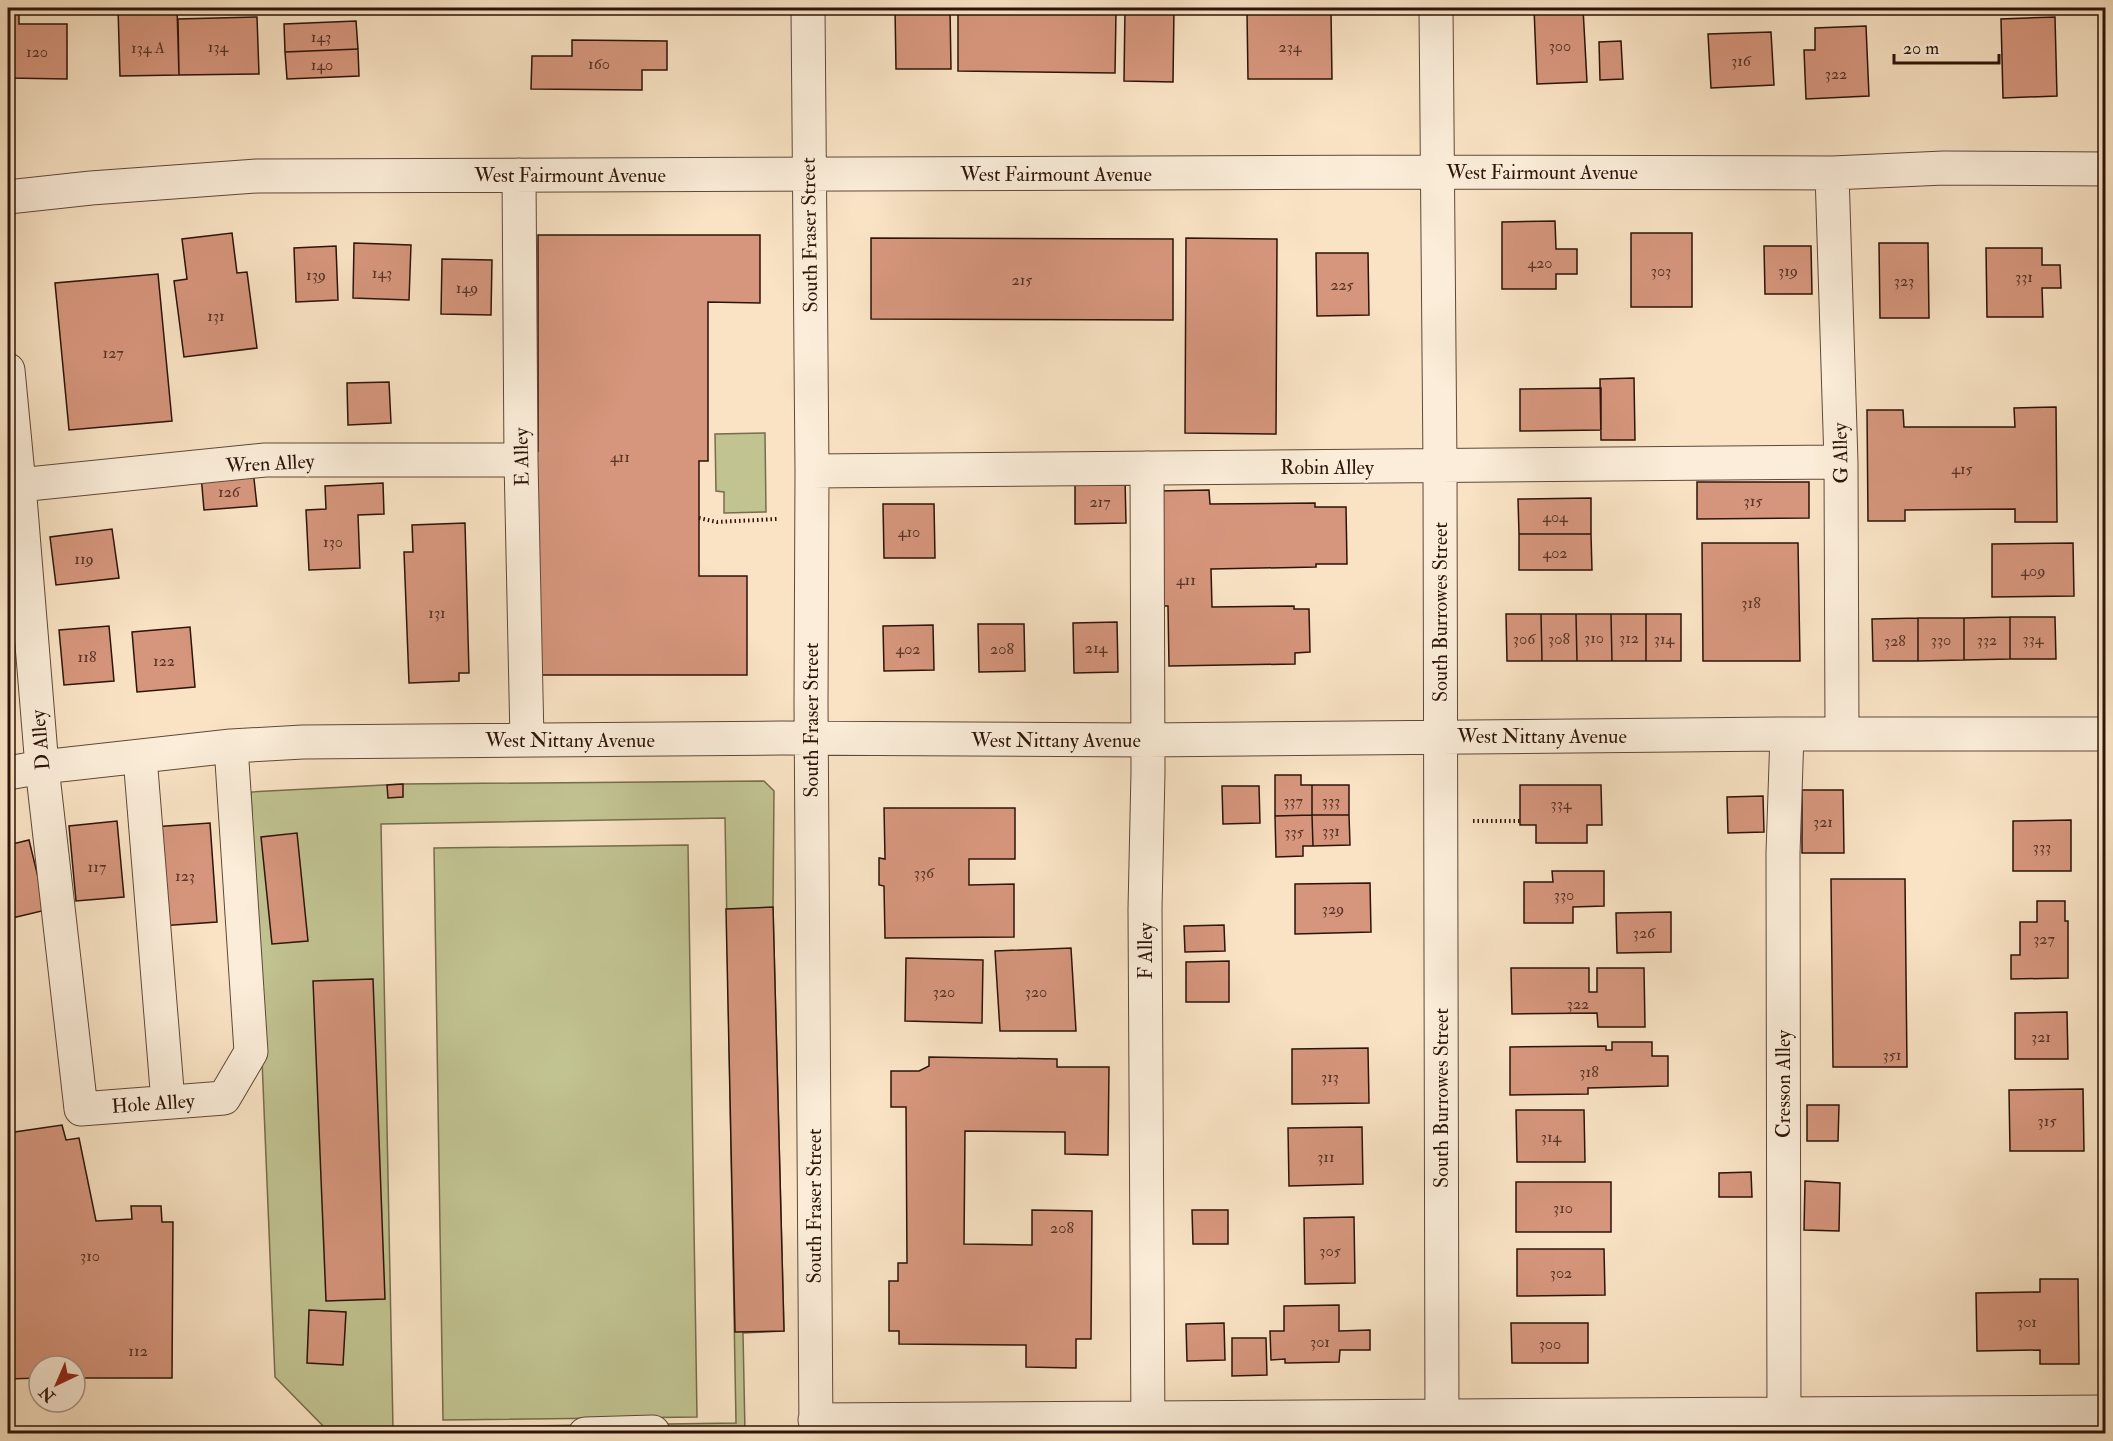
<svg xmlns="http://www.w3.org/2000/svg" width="2113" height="1441" font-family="'IM FELL Double Pica',serif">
	<rect width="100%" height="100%" fill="#f9e3c4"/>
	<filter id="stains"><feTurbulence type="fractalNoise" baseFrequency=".00333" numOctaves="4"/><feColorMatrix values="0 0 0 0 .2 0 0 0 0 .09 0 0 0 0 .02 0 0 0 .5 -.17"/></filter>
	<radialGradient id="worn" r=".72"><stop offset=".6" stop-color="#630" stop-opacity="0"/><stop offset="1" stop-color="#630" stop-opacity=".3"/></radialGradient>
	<path fill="#c1c391" stroke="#776c4d" stroke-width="1.5" fill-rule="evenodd" d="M765 433 766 512 724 513V492L716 491 715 434Z
		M764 781 774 791 773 907 784 1331 743 1333 745 1433H330L275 1377 251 792 403 784ZM725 818 736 1423 393 1428 381 824Z
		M688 845 697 1417 443 1420 434 848Z"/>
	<path fill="#d6967d" stroke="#2d1409" stroke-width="1.5" d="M8 8H19V24H67V79L8 78Z
		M118 8H177L179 75 120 76Z
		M895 8H950L951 69H896Z
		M1125 8H1174L1173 82 1124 81Z
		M1534 8H1583L1587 82 1537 84Z
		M958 10 1116 12 1115 73 958 71Z
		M1247 12H1331L1332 79H1248Z
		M257 17 259 74 179 75 178 19Z
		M2055 17 2057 96 2003 98 2001 19Z
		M356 21 358 49 285 52 284 24Z
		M1866 26 1869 96 1806 99 1804 50H1815V28Z
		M1771 32 1774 85 1711 88 1708 34Z
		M572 40 667 41V70H642V90L531 89 532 56H572Z
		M1621 41 1623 79 1600 80 1599 42Z
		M358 49 359 76 287 79 285 52Z
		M1555 221 1556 249H1577V274H1556V289H1502V222Z
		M232 233 237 273 247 272 257 348 184 357 174 281 187 279 182 239Z
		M1631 233H1692V307H1631Z
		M538 235H760V303L708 302V461H699V576H747V675H533V450L538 451Z
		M871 238 1173 239V320L871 319Z
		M1186 238 1277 239 1276 434 1185 433Z
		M354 243 411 245 409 300 353 298Z
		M1879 243H1928L1929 318H1880Z
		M336 246 338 300 296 302 294 248Z
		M1764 246H1811L1812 294H1765Z
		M1986 248H2042V265H2060L2061 288H2042L2043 317H1987Z
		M1316 253H1368L1369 315 1317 316Z
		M442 259 492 260 491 315 441 314Z
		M158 274 172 421 69 430 55 283Z
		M1634 378 1635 440H1601L1600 379Z
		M389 382 391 423 348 425 347 383Z
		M1601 388V430L1520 431V389Z
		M2056 407 2057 522H2015V509L1905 510V521H1868L1867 410H1903L1904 427H2015L2014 408Z
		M253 470 257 506 204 510 201 475Z
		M1125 478 1126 523 1075 524V479Z
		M1697 482H1809V518L1697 519Z
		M383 483 384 514 358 515 360 568 309 570 306 510 326 509 325 486Z
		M1209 490 1210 504 1315 503V507H1346L1347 564H1316V567L1211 569 1212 607 1294 606V609H1309L1310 652 1295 653V664L1169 666 1168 606H1161L1159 491Z
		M1591 498V534H1519L1518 499Z
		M883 504H934L935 558H884Z
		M465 523 469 673H459V681L409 683 404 552H413L412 525Z
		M112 529 119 578 56 585 50 537Z
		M1519 534H1591L1592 570H1519Z
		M1702 543H1798L1800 661H1703Z
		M2073 543 2074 596 1992 597V544Z
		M1506 614H1541L1542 661H1507Z
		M1541 614H1576L1577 661H1542Z
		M1576 614H1611L1612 661H1577Z
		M1611 614H1646V661H1612Z
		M1646 614H1681V661H1646Z
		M2010 617V659L1964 660V618Z
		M2010 617H2055L2056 659H2010Z
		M1918 618V661H1873L1872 619Z
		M1918 618H1964V660L1918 661Z
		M1117 622 1118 672 1074 673 1073 623Z
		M978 624H1024L1025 671 979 672Z
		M933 625 934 670 884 671 883 626Z
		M109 626 114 681 64 685 59 630Z
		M190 627 195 687 137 692 132 632Z
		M1275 775H1301V785H1312V815L1275 816Z
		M403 784V797L388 798 387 785Z
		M1312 785H1349V815H1312Z
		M1520 785H1601L1602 825H1587V843H1536V825H1520Z
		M1222 786H1259L1260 823 1223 824Z
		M1802 790H1843L1844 853H1802Z
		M1763 796 1764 832 1728 833 1727 797Z
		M884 808H1015V859H969V885L1014 884V937L885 938 884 886 879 885V858L885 859Z
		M1312 815H1349L1350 845 1313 846Z
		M1312 815 1313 846H1303V856L1276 857 1275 816Z
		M2071 820V871H2013V821Z
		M117 821 124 897 76 901 69 826Z
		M210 823 217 922 160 926 152 827Z
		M297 833 308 941 272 944 261 837Z
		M29 840 46 910 8 919V845Z
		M1552 871H1604V906L1573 907V923H1524V882H1553Z
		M1831 879H1905L1907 1067H1833Z
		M1370 883 1371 932 1295 934V884Z
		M2037 901H2065V921H2068V978L2011 979V955H2020V922H2037Z
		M773 907 784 1331 735 1332 726 909Z
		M1671 912V952L1617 953 1616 913Z
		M1224 925 1225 951 1185 952 1184 926Z
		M1071 948 1076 1031H1000L995 951Z
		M906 958 983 960 982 1023 905 1021Z
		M1229 961V1002H1186V962Z
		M1511 968H1589V992H1597V968H1644L1645 1027H1598L1597 1013 1512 1014Z
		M373 979 385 1299 326 1301 313 981Z
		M2067 1012 2068 1059H2015V1013Z
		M1612 1042H1652V1056H1668V1086L1588 1088V1094L1510 1095V1047L1606 1046V1050H1612Z
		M1368 1048 1369 1103 1292 1104V1049Z
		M929 1057 1057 1059V1067H1109L1108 1155 1065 1154V1132L965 1131 964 1244 1032 1245V1210L1092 1211 1091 1339H1076V1368L1026 1367V1345L899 1344V1331H889V1281H898V1263H907L906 1107H891V1071H919L929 1066Z
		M2083 1089 2084 1151H2010L2009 1090Z
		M1807 1105H1839L1838 1141H1807Z
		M1516 1110H1584L1585 1162H1517Z
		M62 1125 66 1140 79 1138 96 1221 132 1219 131 1206H161L162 1222H173L172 1378H75V1366H39V1378L8 1379V1133Z
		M1362 1127 1363 1184 1289 1186 1288 1128Z
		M1751 1172 1752 1197H1719V1173Z
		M1805 1181 1840 1183 1839 1231 1804 1230Z
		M1516 1182H1611V1232H1516Z
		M1192 1210H1228V1244H1193Z
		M1354 1217 1355 1283 1305 1284 1304 1218Z
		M1517 1249H1604L1605 1295 1517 1296Z
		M2040 1279H2078L2079 1364H2040V1350L1977 1351 1976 1293 2040 1292Z
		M1339 1305V1331L1370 1330V1350H1340L1339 1362 1285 1363V1359L1271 1360 1270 1331H1284V1306Z
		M309 1310 346 1312 343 1365 307 1363Z
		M1224 1323 1225 1360 1187 1361 1186 1324Z
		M1511 1323H1588V1363H1512Z
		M1232 1338H1266L1267 1375 1232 1376Z"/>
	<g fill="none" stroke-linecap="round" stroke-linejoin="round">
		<g stroke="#604838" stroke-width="35">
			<path id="minor" d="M808 8 812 471 811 704 816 1434
				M1436 8 1440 466 1442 1434
				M1832 173 1841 462 1842 734
				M519 175 521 460 527 740
				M8 197 91 188 257 176 1438 172 1832 173 1944 168 2106 169
				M8 370 19 485 42 767 81 1109 224 1098 251 1052 231 746
				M1147 468 1148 772 1145 909 1148 1434
				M812 471 1841 462
				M19 485 265 460H521
				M140 757 168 1102
				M8 773 42 767 231 746 303 742 781 738 1148 740 1787 734H2106
				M815 1420 2106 1412
				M585 1434 653 1432
				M1784 1434 1783 853 1787 734"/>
		</g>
		<path stroke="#2d1409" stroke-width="4" stroke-dasharray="1.5 3" stroke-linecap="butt" d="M699 518 717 522 777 519
			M1473 821H1520"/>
		<use href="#minor" stroke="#fbedd9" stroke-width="33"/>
	</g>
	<g text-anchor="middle" stroke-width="6" stroke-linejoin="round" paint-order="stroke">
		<g font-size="16" fill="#573426">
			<text x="321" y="42">143</text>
			<text x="1560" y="51">300</text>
			<text x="218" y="52">134</text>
			<text x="1290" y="52">234</text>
			<text x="148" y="53">134 A</text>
			<text x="37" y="57">120</text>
			<text x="1741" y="66">316</text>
			<text x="599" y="69">160</text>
			<text x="322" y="70">140</text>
			<text x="1836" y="79">322</text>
			<text x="1540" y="268">420</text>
			<text x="1661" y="276">303</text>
			<text x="1788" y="276">319</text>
			<text x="382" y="278">143</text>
			<text x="316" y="280">139</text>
			<text x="2024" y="282">331</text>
			<text x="1022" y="285">215</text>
			<text x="1904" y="286">323</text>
			<text x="1342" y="290">225</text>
			<text x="467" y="293">149</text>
			<text x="216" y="321">131</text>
			<text x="113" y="358">127</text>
			<text x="620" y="462">411</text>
			<text x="1962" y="474">415</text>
			<text x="229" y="497">126</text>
			<text x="1753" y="506">315</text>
			<text x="1100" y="507">217</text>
			<text x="1555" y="522">404</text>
			<text x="909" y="537">410</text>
			<text x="333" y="547">130</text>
			<text x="1555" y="558">402</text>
			<text x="84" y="564">119</text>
			<text x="2033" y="576">409</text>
			<text x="1186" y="585">411</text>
			<text x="1751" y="608">318</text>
			<text x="437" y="618">131</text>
			<text x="1594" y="643">310</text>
			<text x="1629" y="643">312</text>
			<text x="1524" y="644">306</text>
			<text x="1559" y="644">308</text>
			<text x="1664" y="644">314</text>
			<text x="2033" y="644">334</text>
			<text x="1941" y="645">330</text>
			<text x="1987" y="645">332</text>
			<text x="1895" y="646">328</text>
			<text x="1096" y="653">214</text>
			<text x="908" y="654">402</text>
			<text x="1002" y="654">208</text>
			<text x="87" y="662">118</text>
			<text x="164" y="666">122</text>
			<text x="1293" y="806">337</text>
			<text x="1331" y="806">333</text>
			<text x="1561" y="809">334</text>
			<text x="1823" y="827">321</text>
			<text x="1331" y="836">331</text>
			<text x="1294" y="837">335</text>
			<text x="2042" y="852">333</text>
			<text x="97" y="872">117</text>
			<text x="924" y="878">336</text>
			<text x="185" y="881">123</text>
			<text x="1564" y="900">330</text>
			<text x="1333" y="914">329</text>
			<text x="1644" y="938">326</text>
			<text x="2044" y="944">327</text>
			<text x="944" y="997">320</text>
			<text x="1036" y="997">320</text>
			<text x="1578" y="1009">322</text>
			<text x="2041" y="1042">321</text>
			<text x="1892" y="1060">351</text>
			<text x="1589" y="1077">318</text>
			<text x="1330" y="1082">313</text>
			<text x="2047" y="1126">315</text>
			<text x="1551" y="1142">314</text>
			<text x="1326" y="1162">311</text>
			<text x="1563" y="1213">310</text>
			<text x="1062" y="1233">208</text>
			<text x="1330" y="1256">305</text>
			<text x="90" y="1261">310</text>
			<text x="1561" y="1278">302</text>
			<text x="2027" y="1327">301</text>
			<text x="1320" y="1347">301</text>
			<text x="1550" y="1349">300</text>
			<text x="138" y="1356">112</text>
		</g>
		<g font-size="20" fill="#2d1409" stroke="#fbedd9">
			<text x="1542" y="179">West Fairmount Avenue</text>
			<text x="1056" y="181">West Fairmount Avenue</text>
			<text x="570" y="182">West Fairmount Avenue</text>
			<text transform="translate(809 235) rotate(-91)" y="7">South Fraser Street</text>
			<text transform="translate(1840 453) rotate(-91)" y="7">G Alley</text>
			<text transform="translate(521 457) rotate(-91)" y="7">E Alley</text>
			<text transform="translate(270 463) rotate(-3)" y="7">Wren Alley</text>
			<text x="1327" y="474">Robin Alley</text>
			<text transform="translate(1440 612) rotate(-90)" y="7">South Burrowes Street</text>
			<text transform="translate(811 720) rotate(-90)" y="7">South Fraser Street</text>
			<text x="1542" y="743">West Nittany Avenue</text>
			<text transform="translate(40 740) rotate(-95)" y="7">D Alley</text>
			<text x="570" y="747">West Nittany Avenue</text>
			<text x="1056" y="747">West Nittany Avenue</text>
			<text transform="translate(1145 951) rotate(-90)" y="7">F Alley</text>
			<text transform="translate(1783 1084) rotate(-90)" y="7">Cresson Alley</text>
			<text transform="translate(1441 1098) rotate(-90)" y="7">South Burrowes Street</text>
			<text transform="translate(153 1103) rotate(-4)" y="7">Hole Alley</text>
			<text transform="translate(814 1206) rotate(-90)" y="7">South Fraser Street</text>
		</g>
	</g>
	<rect width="2113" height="1441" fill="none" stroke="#f9e3c4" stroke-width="30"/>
	<rect x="9" y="9" width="2095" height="1423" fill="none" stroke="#2d1409" stroke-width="3"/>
	<rect x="15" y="15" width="2083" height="1411" fill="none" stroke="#2d1409" stroke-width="1.5"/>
	<g transform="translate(57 1384) rotate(224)"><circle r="28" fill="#fbedd9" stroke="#a99686" stroke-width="1.5"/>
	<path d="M0-4.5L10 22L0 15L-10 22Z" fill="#8f2418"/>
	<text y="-9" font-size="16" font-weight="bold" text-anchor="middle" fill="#2d1409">N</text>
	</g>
	<path d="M1894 54v9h105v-9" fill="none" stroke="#2d1409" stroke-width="3"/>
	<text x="1903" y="54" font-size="18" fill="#2d1409" stroke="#fbedd9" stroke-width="4.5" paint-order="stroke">20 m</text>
	<rect width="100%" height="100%" filter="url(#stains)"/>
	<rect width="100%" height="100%" fill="url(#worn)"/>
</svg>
